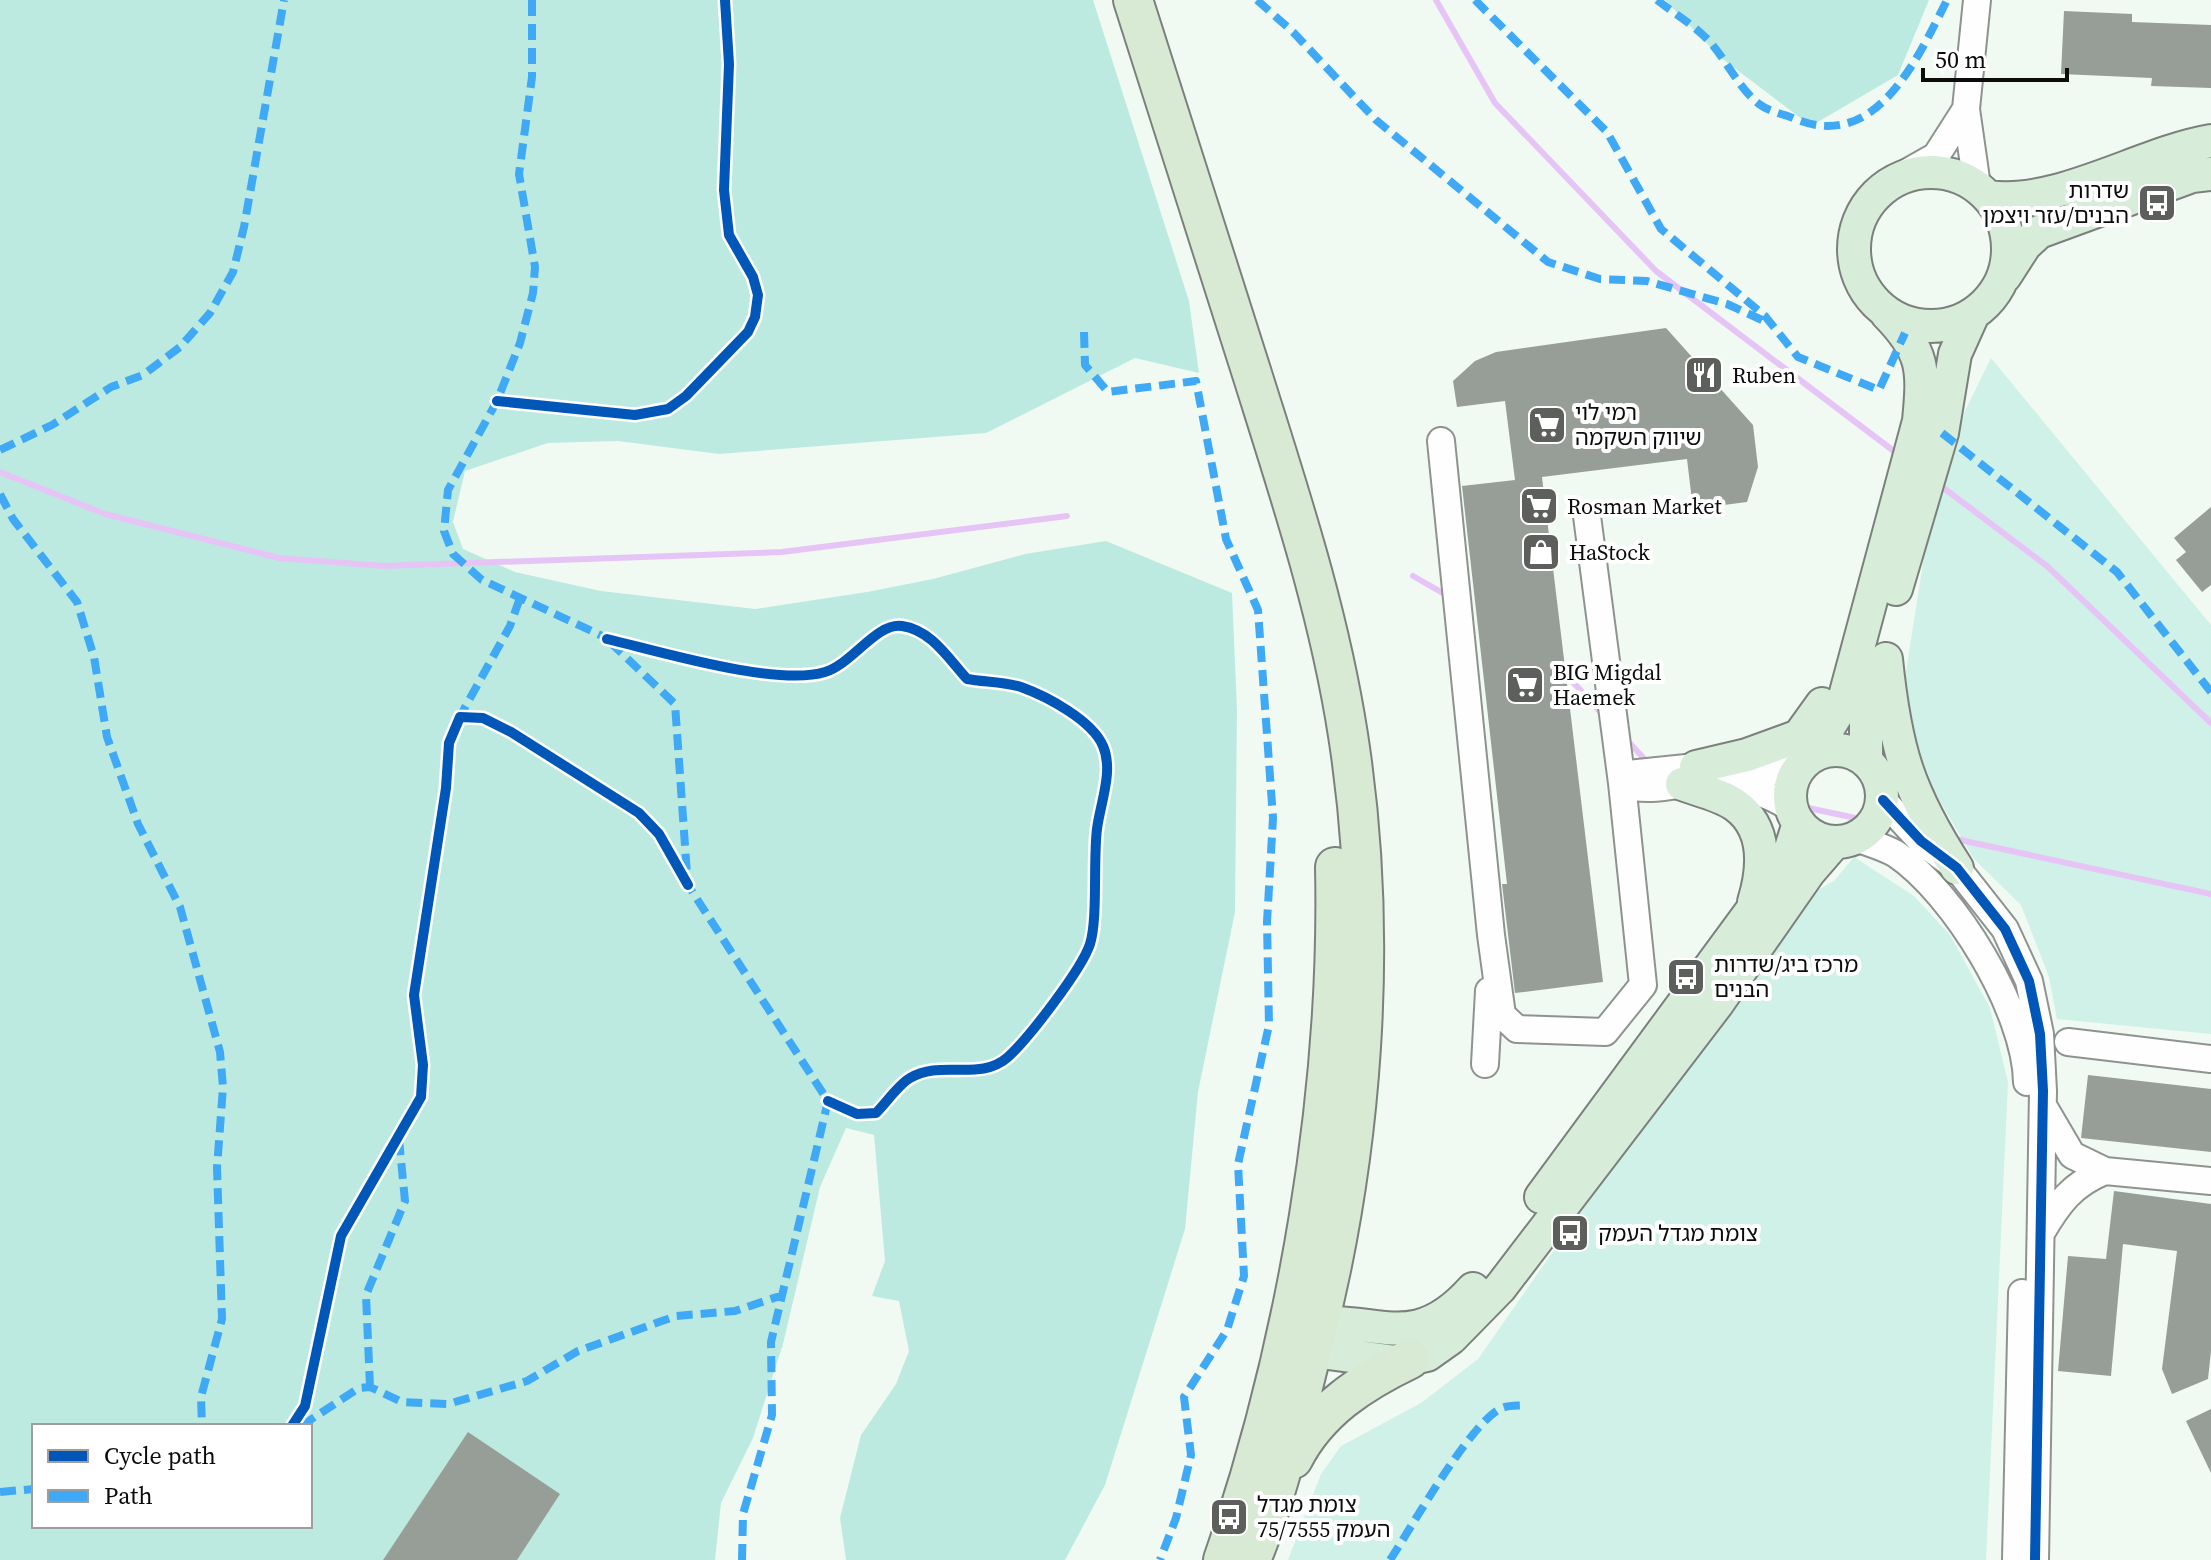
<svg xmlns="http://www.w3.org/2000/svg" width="2211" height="1560" font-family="'Source Serif 4','Noto Sans Hebrew',serif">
	<rect width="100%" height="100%" fill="#f0faf2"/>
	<path fill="#cff1e8" d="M1991 358 2211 625V1034L2057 1019 2049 977 2021 905 1974 859 1935 793 1901 703 1929 525 1965 411Z
		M1854 857 1914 896 1950 935 1990 1008 2008 1082 1986 1560H1288L1321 1474 1341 1446 1421 1403 1478 1359 1774 935 1814 892 1834 881Z"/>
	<path fill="#bdeae0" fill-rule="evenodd" d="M0 0H1093L1189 301 1199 373 1135 358 986 433 719 454 618 441 548 443 465 471 453 522 463 549 515 572 601 591 755 609 867 592 933 579 1025 554 1106 541 1232 593 1237 710 1235 912 1198 1092 1185 1229 1105 1485 1065 1560H846L840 1518 861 1435 896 1384 909 1351 899 1301 872 1296 885 1261 874 1135 846 1128 820 1187 783 1344 753 1438 721 1503 715 1560H0ZM34 1426H310V1526H34Z
		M1665 0H1929L1898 75 1811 126 1720 57Z"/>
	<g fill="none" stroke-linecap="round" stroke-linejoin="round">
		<path stroke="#e6c5f6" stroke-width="6" d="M1436 0 1495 103 1656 271 1899 455
			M0 472 105 514 279 558 384 566 782 552 1067 516
			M1937 483 2047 566 2211 723
			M1413 576 1448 596
			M1561 669 1605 717
			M1626 739 1649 764
			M1799 806 1893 826
			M1951 838 2211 894"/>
	</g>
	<path fill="#979d97" d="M2064 11 2132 14V22L2211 25V88L2151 86 2152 78 2061 74Z
		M1666 328 1753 425 1758 467 1747 502 1693 509 1687 459 1542 477 1603 982 1515 993 1502 884H1507L1462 486 1515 480 1505 401 1457 407 1453 381 1475 361 1496 352Z
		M2211 507V585L2202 592 2176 560 2186 552 2174 538Z
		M2088 1075 2211 1089V1152L2081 1138Z
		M2114 1191 2211 1204V1351L2208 1379 2172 1394 2162 1369 2177 1251 2123 1244 2111 1376 2058 1371 2068 1256 2106 1259Z
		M2211 1409V1473L2186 1421Z
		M468 1432 560 1494 517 1560H383Z"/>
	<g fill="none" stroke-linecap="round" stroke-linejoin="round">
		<g stroke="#8f9390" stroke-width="30">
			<path id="minor" d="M1977 0 1966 109 1977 186
				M1890 182 1936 156 1966 109
				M1441 441 1491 935 1502 1015 1517 1029 1605 1032 1643 985 1622 783 1587 516
				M1883 800 1921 841 1957 868 2005 929 2029 981 2040 1034 2043 1091 2035 1560
				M1792 810C1777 796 1731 781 1710 781 1681 782 1649 795 1622 783L1628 774 1696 767 1760 774 1799 768
				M1856 838C1869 843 1884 847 1896 854 1954 893 2026 1011 2027 1082
				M2068 1042 2211 1059
				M1485 1064 1489 991
				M2045 1109 2072 1155 2105 1171 2211 1181
				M2041 1233C2058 1204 2072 1184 2105 1171
				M2016 1560 2022 1293"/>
		</g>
		<g stroke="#7c807d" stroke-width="36">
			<path id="major" d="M1854 249a77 77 0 1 1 154 0a77 77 0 1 1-154 0Z
				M1989 197C2057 207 2141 153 2211 141
				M2005 276 2025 245 2039 232 2192 176 2211 174
				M1896 589 1942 433 1955 354 1973 314
				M1886 659C1895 749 1908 792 1957 868
				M1790 796a46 46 0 1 1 92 0a46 46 0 1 1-92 0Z
				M1810 757 1843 704 1919 421C1924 369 1924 352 1887 314
				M1866 760V707L1876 664
				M1696 767 1747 755 1799 736 1822 704
				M1682 784C1698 790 1721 795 1735 805 1768 828 1764 869 1754 902
				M1541 1197 1786 864 1799 823
				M1298 1327C1370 1309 1409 1361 1473 1289
				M1293 1334 1313 1351 1396 1362 1427 1355 1451 1338 1500 1288 1717 1004 1809 872 1835 842"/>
		</g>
		<g stroke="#7c807d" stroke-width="42">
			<path id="highway" d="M1133 0C1173 126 1213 251 1253 377 1290 495 1329 612 1348 735 1380 940 1363 1159 1310 1359 1293 1426 1278 1496 1251 1560
				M1293 1459C1318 1410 1362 1382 1410 1359
				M1223 1560C1297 1346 1340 1093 1335 867"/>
		</g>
		<use href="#minor" stroke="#fdfefd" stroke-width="26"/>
		<use href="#major" stroke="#d7ecd9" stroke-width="32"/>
		<use href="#highway" stroke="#d8ead4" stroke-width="38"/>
		<path stroke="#3fa9f5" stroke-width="8" stroke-dasharray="16 8" stroke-linecap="butt" d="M532 0V77L519 174 535 267 533 293 520 343 497 401 448 490 444 531 453 554 482 580 613 641
			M1257 0 1293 32 1376 120 1548 262 1600 279 1647 281 1727 304 1762 320
			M1475 0 1607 132 1661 229 1765 316 1798 357 1879 390 1905 333
			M1657 0C1672 12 1691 23 1705 37 1725 56 1737 87 1759 104 1768 111 1783 114 1793 118 1875 154 1917 60 1947 0
			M1084 332 1085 365 1108 392 1196 381 1226 539 1258 610 1273 818 1267 922 1269 1025 1238 1164 1244 1276 1227 1330 1184 1397 1191 1455 1176 1518 1160 1560
			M1942 433 2117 572 2211 692
			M0 450 52 425 111 387 143 375 180 347 210 313 233 272 244 227 284 0
			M0 494 13 519 77 602 94 657 107 737 138 824 180 907 220 1052 223 1087 217 1168 222 1319 201 1397 202 1426
			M610 642 675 704 687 874
			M458 720 510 626 520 598
			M684 879 828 1101 834 1104
			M370 1387 366 1295 405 1201 399 1139
			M301 1426 359 1388 370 1387 402 1402 448 1404 527 1381 578 1351 676 1316 735 1311 783 1295
			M0 1492 34 1489
			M742 1560 743 1514 772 1415 771 1342 828 1101
			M1390 1560C1411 1528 1471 1421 1502 1408 1509 1405 1519 1406 1526 1405"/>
		<g stroke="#fff" stroke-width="15">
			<path id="cycleway" d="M497 401 635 415 668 409 686 396 748 332 755 317 758 295 753 277 729 235 724 190 729 64 725 0
				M607 639C658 651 777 687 825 672 852 664 877 622 902 626 931 630 948 658 967 679 984 682 1004 682 1021 687 1046 696 1092 720 1103 746 1114 771 1100 804 1097 829 1093 860 1098 919 1090 944 1082 969 1028 1039 1008 1057 980 1082 941 1059 910 1078 898 1085 887 1102 876 1113L857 1114 828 1101
				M1883 800 1921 841 1957 868 2005 929 2029 981 2040 1034 2043 1091 2035 1560
				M292 1426 305 1406 341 1236 421 1097 423 1065 414 995 446 788 449 743 460 717 483 718 511 732 639 813 659 834 688 885"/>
		</g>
		<use href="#cycleway" stroke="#0057b8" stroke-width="10"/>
	</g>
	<defs>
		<g id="bus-square" transform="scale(2)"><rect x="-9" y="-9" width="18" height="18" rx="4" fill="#5c5f5c" stroke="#fff"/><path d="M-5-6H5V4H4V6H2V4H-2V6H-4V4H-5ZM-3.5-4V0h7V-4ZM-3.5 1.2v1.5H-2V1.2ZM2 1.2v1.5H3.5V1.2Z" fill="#fff"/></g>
		<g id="restaurant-square" transform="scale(2)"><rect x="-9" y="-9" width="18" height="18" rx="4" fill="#5c5f5c" stroke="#fff"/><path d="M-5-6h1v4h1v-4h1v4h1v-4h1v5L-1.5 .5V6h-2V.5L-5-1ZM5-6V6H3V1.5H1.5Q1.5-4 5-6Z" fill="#fff"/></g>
		<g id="supermarket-square" transform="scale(2)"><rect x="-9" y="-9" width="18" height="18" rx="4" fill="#5c5f5c" stroke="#fff"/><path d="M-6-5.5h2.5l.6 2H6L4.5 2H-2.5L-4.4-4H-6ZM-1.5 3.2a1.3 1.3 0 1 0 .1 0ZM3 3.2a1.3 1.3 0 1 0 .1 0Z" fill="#fff"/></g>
		<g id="shop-square" transform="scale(2)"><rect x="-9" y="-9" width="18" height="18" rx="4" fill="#5c5f5c" stroke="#fff"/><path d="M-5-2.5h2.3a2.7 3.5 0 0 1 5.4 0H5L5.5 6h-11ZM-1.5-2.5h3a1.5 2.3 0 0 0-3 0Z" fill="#fff"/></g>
	</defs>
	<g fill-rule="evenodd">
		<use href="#bus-square" x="2157" y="203"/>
		<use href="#restaurant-square" x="1704" y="375"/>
		<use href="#supermarket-square" x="1547" y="425"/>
		<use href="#supermarket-square" x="1539" y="506"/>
		<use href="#shop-square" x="1541" y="552"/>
		<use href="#supermarket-square" x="1525" y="685"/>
		<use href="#bus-square" x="1686" y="977"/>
		<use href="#bus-square" x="1570" y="1233"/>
		<use href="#bus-square" x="1229" y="1517"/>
	</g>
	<g text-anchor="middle" stroke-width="8" stroke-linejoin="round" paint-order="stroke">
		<g font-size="22" fill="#0c0c0c" stroke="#fff" text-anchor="start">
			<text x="2129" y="198" text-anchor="end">שדרות<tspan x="2129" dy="25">הבנים/עזר ויצמן</tspan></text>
			<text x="1732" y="383">Ruben</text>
			<text x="1575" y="420">רמי לוי<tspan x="1575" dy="25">שיווק השקמה</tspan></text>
			<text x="1567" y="514">Rosman Market</text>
			<text x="1569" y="560">HaStock</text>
			<text x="1553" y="680">BIG Migdal<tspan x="1553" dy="25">Haemek</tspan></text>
			<text x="1714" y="972">מרכז ביג/שדרות<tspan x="1714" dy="25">הבנים</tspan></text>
			<text x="1598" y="1241">צומת מגדל העמק</text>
			<text x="1257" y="1512">צומת מגדל<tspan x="1257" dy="25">העמק 75/7555</tspan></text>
		</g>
	</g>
	<rect x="32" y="1424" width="280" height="104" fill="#ffffff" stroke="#9e9e9e" stroke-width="2"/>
	<rect x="48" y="1450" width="40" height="12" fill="#0057b8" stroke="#9e9e9e" stroke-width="2"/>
	<text x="104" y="1464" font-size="24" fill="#0c0c0c">Cycle path</text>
	<rect x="48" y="1490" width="40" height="12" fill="#3fa9f5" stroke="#9e9e9e" stroke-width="2"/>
	<text x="104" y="1504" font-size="24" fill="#0c0c0c">Path</text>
	<path d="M1923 68v12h144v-12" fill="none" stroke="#0c0c0c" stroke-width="4"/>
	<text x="1935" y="68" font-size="24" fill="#0c0c0c" stroke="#ffffff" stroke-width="6" paint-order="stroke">50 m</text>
</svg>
